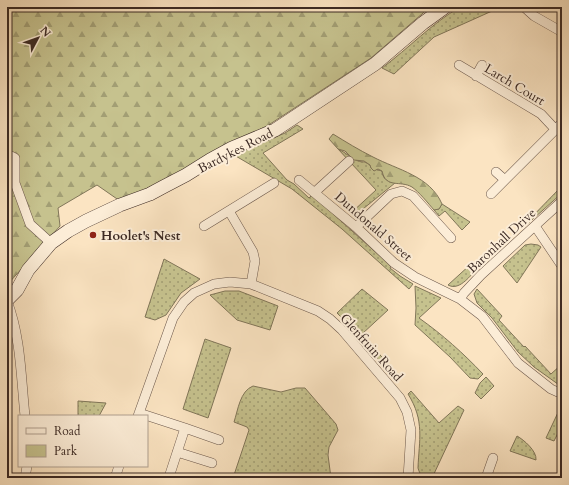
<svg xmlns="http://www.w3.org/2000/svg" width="569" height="485" font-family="Cardo,serif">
	<defs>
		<pattern id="green-dots" width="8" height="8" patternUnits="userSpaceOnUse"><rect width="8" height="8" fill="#c6c28e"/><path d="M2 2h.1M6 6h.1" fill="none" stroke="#a29e74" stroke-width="1.8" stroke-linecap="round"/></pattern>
		<pattern id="forest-firs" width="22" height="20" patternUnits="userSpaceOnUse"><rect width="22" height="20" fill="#c6c28e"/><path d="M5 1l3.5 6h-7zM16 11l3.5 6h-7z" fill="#a29e74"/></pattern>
	</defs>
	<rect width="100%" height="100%" fill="#fbe4c2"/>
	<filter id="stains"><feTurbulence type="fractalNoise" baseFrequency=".005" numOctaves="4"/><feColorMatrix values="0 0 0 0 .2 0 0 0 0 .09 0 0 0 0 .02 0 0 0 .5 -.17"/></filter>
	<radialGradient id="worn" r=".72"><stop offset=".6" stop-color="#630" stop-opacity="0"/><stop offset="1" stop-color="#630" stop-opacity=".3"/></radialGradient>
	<path fill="url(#green-dots)" stroke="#817659" d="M460 7H501L434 37 394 74 382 68C409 48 431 24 460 7Z
		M297 125 303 129 263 153 287 180 294 184 309 198 312 195 391 266 390 268 400 276 413 284 409 289 342 229 292 189 234 155 285 133Z
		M338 149C345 152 351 158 358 161 363 163 363 160 370 165L371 168 382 171C383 179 386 181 395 183L358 213H351L376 190Z
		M562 186V193L524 227 523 226Z
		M442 204 470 222 462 230 445 211 439 216 434 210 439 209Z
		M531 244 538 245 541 247 517 283 503 266 525 245Z
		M164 259 200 279 181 293 166 315 155 320 145 317Z
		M471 264 476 270C469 277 459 291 448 285Z
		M415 286 441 298 419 318C443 335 463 353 483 374L478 379 470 378 450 357 415 325 416 308Z
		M362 289 388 310 362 334 387 363 384 366 348 324 337 313Z
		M477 289 502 316 499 320 524 347 525 346 551 374 562 364V387L534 367 518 352 492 318 477 303 474 294Z
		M225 291H239L278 306 270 330 237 320 210 295Z
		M205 339 231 348 208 418 183 409Z
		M486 377 494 386 481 399 475 393 480 383Z
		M253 386 281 392 296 388H305L336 424 338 430 329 447 328 455 331 478H233L249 430 247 427 234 422C238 410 240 391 253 386Z
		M411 391 439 423 458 406 464 410 432 478C424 478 420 476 418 468 419 440 425 421 408 394Z
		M78 401 106 403 99 416H78Z
		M562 404V425L554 441 546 438Z
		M517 436C524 440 537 451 536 460L510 451Z"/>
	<path fill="url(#forest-firs)" stroke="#817659" d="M7 7H430L371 58 267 126 220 148 180 173 120 201 97 185 58 208 60 226 7 285Z
		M333 134C346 142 359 150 373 157 398 170 430 176 442 204L439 209 434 210C428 203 419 192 412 187 400 180 386 189 382 171L378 169 374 171 371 168 370 165 364 161 354 160 345 151 338 149 329 139Z"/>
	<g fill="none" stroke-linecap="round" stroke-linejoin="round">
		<g stroke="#6c584c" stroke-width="10">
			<path id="minor" d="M524 7 534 16 562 32
				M459 65 541 114 555 129
				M476 76 482 65
				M7 154 15 158V183L30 224 51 243
				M496 172 505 180
				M299 180 356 227 394 263 415 277 460 299 482 316 518 363 551 389 562 394
				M315 192 349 161
				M491 194 562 123
				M229 211 253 252 255 261 251 284
				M204 226 274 183
				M535 226 562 266
				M356 227 391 194 402 191 413 196 451 238
				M460 299 464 293 481 275 562 201
				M7 301C21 337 21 378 25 416
				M139 413 185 428 170 474
				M138 416 173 318 184 302 194 293 214 284 230 282 251 284 318 311 330 319 342 330 400 398 407 412 411 430 408 478
				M185 428 219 440
				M177 452 212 463
				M25 478 27 466
				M115 478 119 466
				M486 478 493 458"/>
		</g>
		<g stroke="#3c2a24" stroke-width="14">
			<path id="secondary" d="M7 300 17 290 28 270 51 243 68 231 86 221 120 205 150 194 163 187 186 175 210 160 232 148 275 130 375 64 423 23 445 7"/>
		</g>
		<use href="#minor" stroke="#fcedd7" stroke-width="9"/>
		<use href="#secondary" stroke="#fcedd7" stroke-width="13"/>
	</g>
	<circle fill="#8f2418" stroke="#fcedd7" stroke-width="1.5" cx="93" cy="235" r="4"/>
	<g text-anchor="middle" stroke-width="4" stroke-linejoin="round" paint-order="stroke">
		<g font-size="13" fill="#3c2a24" stroke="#fcedd7">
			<text transform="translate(515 84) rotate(31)" y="5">Larch Court</text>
			<text transform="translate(235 150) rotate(-27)" y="5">Bardykes Road</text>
			<text transform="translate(374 226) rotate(41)" y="5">Dundonald Street</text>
			<text transform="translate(501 240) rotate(-43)" y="5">Baronhall Drive</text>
			<text transform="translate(372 347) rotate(48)" y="5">Glenfruin Road</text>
		</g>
		<g font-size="13" font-weight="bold" fill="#3c2a24" stroke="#fcedd7" text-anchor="start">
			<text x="101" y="240">Hoolet's Nest</text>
		</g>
	</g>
	<rect width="569" height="485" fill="none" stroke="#fbe4c2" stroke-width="24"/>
	<rect x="8" y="8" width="553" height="469" fill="none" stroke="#3c2a24" stroke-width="2"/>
	<rect x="12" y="12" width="545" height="461" fill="none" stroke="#3c2a24"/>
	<rect x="18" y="415" width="130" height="52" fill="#fcedd7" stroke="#af9f8f"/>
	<rect x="26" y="428" width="20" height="6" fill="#fcedd7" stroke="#af9f8f"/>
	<text x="54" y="435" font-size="12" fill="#3c2a24">Road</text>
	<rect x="26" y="445" width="20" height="12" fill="#c6c28e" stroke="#af9f8f"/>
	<text x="54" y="455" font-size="12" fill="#3c2a24">Park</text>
	<g transform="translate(38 38) rotate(49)" stroke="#fcedd7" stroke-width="3" paint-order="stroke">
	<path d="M0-3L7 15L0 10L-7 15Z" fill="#3c2a24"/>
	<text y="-6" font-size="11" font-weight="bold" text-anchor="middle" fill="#3c2a24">N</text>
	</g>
	<rect width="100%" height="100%" filter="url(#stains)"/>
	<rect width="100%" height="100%" fill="url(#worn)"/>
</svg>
